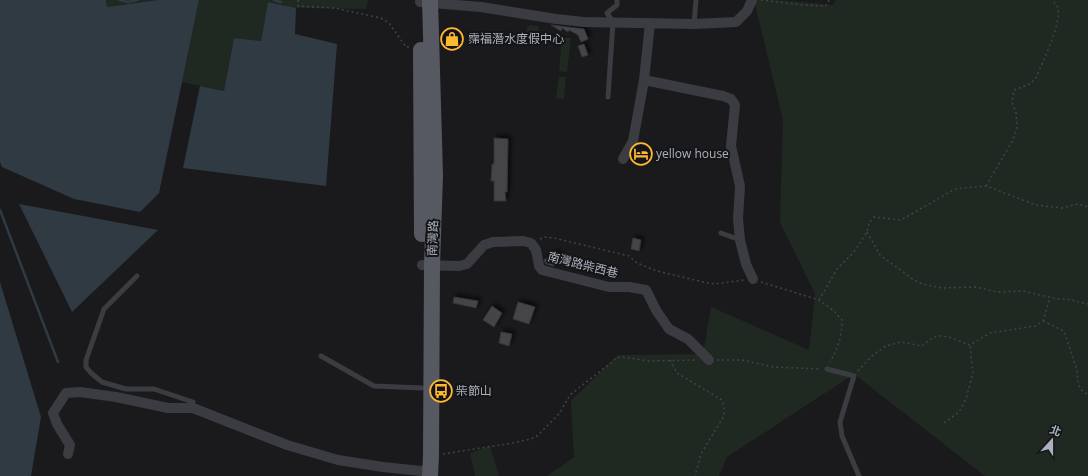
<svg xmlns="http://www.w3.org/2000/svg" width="1088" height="476" font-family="'Open Sans','Noto Sans TC',sans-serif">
	<defs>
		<filter id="shadow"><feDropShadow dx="3" dy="-3" stdDeviation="2" flood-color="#0009"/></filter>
	</defs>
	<rect width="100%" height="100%" fill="#1a1a1d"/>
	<path fill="#202921" d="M106 0H158L107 7Z
		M199 0H368L366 9 296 8 268 2 261 41 234 38 224 91 182 82Z
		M754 0H779L833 5 836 0H1088V476H985L854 374 727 457 719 476H547L574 457 571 401 618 355 703 354 711 307 809 350 815 294 780 222 783 120Z
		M530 25 538 26 539 28 538 43 535 45H528L526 42 527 28Z
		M562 38H571L567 72 559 71Z
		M559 77H566L564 99 556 98Z
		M490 446 499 476H475L470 453Z"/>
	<path fill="#2f3a43" d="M0 0H106L107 7 158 0H199L159 193 140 212 74 199 2 167 0 162Z
		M268 2 296 8 295 34 337 44 326 186 183 168 200 86 224 91 234 38 261 41Z
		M19 204 158 230 72 312Z
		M0 282 41 417 31 476H0Z"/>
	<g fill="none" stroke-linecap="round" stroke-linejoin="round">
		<path stroke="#2f3a43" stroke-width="2.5" d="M120 0 128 2 137 0
			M274 0 281 2
			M0 210 58 362"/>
	</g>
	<path fill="#44454a" stroke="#343439" filter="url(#shadow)" d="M551 25 584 29 588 39 581 42 578 35 569 30 568 32 562 28 561 31Z
		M584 44 588 55 582 57 578 46Z
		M494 138 508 139 507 192H505L506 201H494V181H491L492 164H494Z
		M633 238 641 240 639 251 631 249Z
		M556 252 562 260 553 266 546 264 544 260Z
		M454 297 478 301 476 308 453 303Z
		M518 302 535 307 529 324 513 319Z
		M492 306 502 313 494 327 483 320Z
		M501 332 512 334 509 346 499 343Z"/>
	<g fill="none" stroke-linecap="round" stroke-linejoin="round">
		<path stroke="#414349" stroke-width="1.5" stroke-dasharray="2 3" stroke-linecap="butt" d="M298 0V6L334 8 381 18 389 23 406 47H409
			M761 0 803 5 826 6 829 0
			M986 186 1013 140 1017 127 1016 112 1012 103 1014 90 1030 84 1036 78C1042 63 1061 25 1058 9 1057 5 1055 3 1051 0
			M867 232 880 255 914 280 922 284 942 288 976 287 997 292 1023 291 1057 299H1067L1088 304
			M540 239 544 237 554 238 629 256 637 263 657 271 703 282 715 284 744 280
			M761 282 819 300 834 311 842 320C842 337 838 348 830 362
			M819 300 837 269 854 252 867 232 869 223 874 217 901 220 955 189 986 186 1036 205 1062 208 1078 204 1088 207
			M1043 321 1064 331 1077 370 1078 382 1080 389 1088 395
			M670 360 677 373 722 400 724 409V416L701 454 695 476
			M717 360H742L773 367 820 369
			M858 371 873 355 886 346 901 342 922 346C927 342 932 337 939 336 947 335 962 342 970 345L990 333 1035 326 1043 321 1050 298
			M944 423 959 412 966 399 973 373 970 345
			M443 454 513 443 531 439 537 436 559 414 570 395 589 380 612 362 616 358 622 357 649 361 695 360"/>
		<path stroke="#3b3c42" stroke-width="5" d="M694 24 696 0
			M608 97 613 22 607 13 617 5V0
			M721 233 740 240
			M137 276 104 309 86 360V367L91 373 102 382 126 389H154L193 402
			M321 356 374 386 422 388
			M827 369 854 376 840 422 842 436 859 476"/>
		<path stroke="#3b3c42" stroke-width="10" d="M420 2 481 7 556 19 583 22 694 24 736 22 747 11 752 0
			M644 80 723 96 731 99 735 105 731 146 740 186 738 219 740 240 746 264 753 279
			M623 159 633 141 644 80 650 23
			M422 265 459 266 467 264 484 245 493 242 523 241 531 243 536 250 539 266 542 270 609 287H629L646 290 656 310 669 329 688 339 709 360
			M68 454 70 445 57 424 53 413 66 393 80 392 116 397 168 408H193L287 445 338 460 383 467 421 471 429 470"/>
		<path stroke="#575962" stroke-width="16" d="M421 50 422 234
			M430 476 431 456 432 266 435 175 430 0"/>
	</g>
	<defs>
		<g id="shop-ring" transform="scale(1.15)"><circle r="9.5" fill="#151518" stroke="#feb832" stroke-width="1.5"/><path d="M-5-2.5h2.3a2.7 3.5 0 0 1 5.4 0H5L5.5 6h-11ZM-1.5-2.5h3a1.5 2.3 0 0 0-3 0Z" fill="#feb832"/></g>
		<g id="hotel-ring" transform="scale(1.15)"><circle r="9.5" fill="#151518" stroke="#feb832" stroke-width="1.5"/><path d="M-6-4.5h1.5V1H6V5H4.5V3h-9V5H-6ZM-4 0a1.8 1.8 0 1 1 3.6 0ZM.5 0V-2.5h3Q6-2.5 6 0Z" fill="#feb832"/></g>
		<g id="bus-ring" transform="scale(1.15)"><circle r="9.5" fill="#151518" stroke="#feb832" stroke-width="1.5"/><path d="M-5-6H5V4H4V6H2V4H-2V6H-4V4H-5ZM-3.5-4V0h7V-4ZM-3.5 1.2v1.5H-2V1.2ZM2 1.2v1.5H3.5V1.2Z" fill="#feb832"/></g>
	</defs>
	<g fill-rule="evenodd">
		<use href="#shop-ring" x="452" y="39"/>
		<use href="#hotel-ring" x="641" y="154"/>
		<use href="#bus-ring" x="441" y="391"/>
	</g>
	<g text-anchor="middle" stroke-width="4" stroke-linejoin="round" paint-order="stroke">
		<g font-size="12" fill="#acb2bd" stroke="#151518" text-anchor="start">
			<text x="468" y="43">霈福潛水度假中心</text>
			<text x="656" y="158">yellow house</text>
			<text x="456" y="395">柴節山</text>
		</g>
		<g font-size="12" fill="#acb2bd" stroke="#151518">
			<text transform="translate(433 238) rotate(-88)" y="4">南灣路</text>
			<text transform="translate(583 265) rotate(14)" y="4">南灣路柴西巷</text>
		</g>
	</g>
	<g transform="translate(1052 440) rotate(21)" stroke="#151518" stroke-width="3" paint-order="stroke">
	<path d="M0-3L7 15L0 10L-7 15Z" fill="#acb2bd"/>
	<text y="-6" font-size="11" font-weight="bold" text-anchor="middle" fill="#acb2bd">北</text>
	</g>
</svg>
